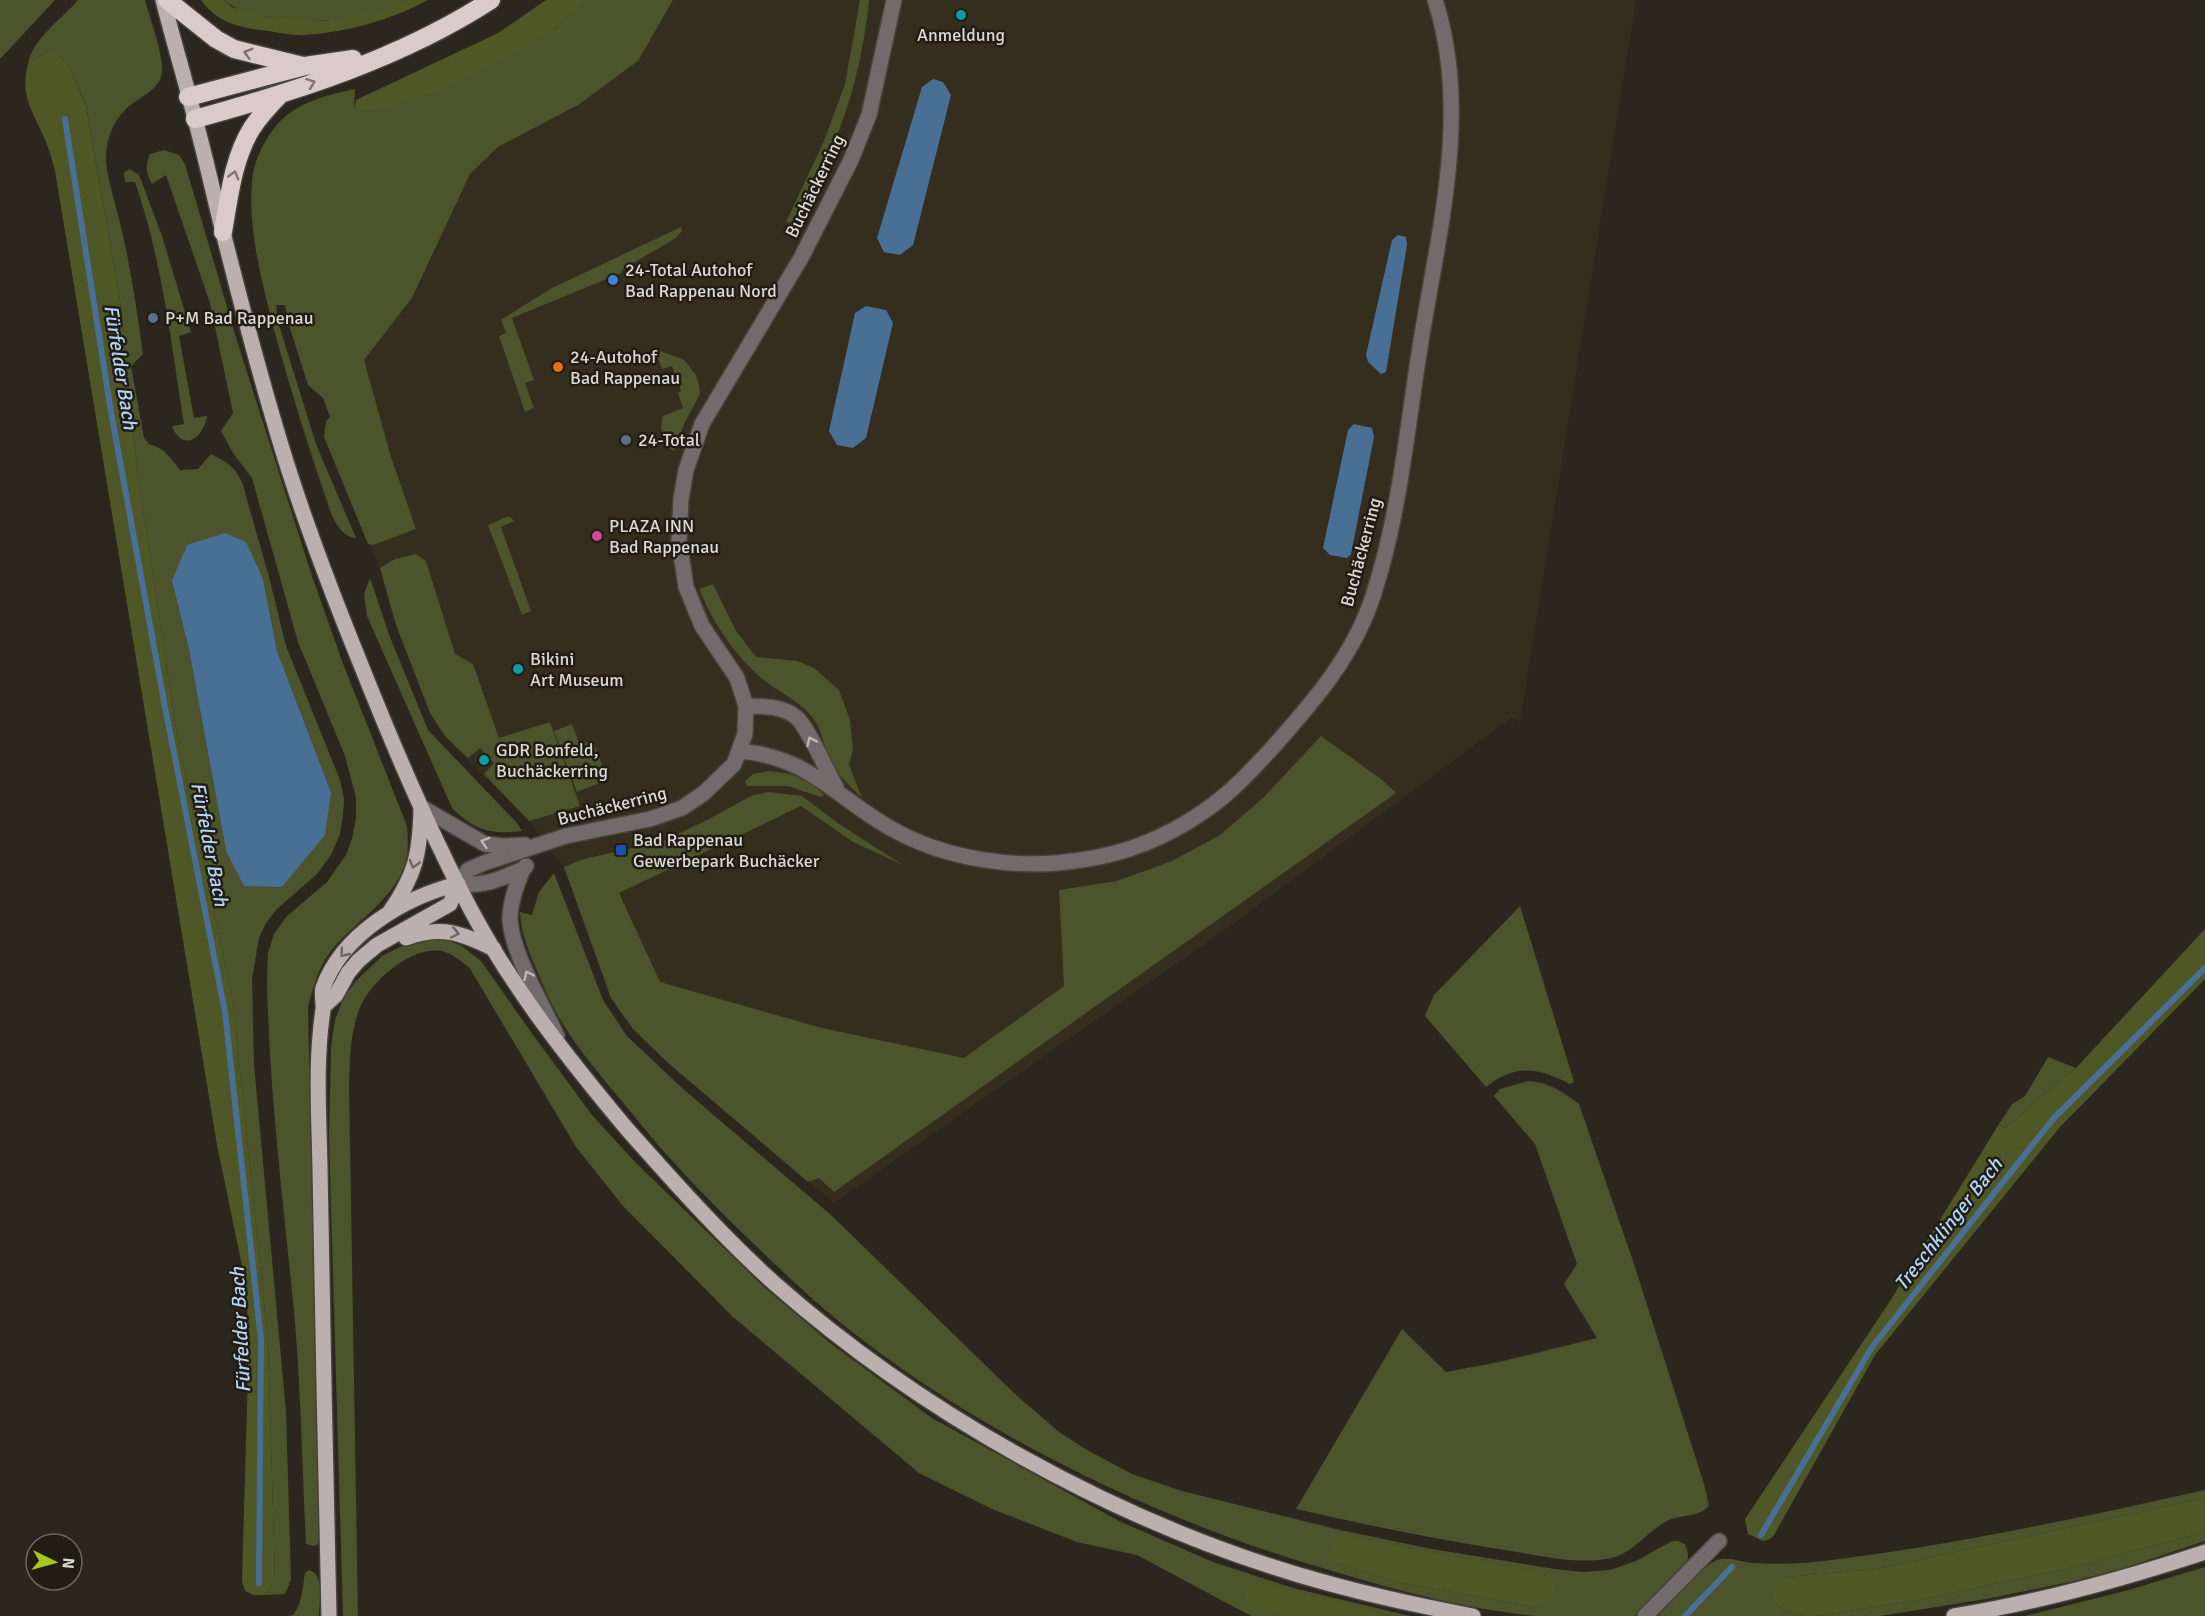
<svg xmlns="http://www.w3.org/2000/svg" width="2205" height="1616" font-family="Signika,sans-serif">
	<rect width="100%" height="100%" fill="#2b271e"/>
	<path fill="#352e1e" d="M673 0H1636L1520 722 1511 718 1233 924 834 1203 667 1062 633 1029 611 998 564 867 529 821 443 735 430 713 396 625 380 568 342 480 391 457 364 360 412 298 470 174 498 147 578 105 638 61Z"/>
	<path fill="#4c542b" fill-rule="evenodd" d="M0 0H55L0 59Z
		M78 0H145C150 19 163 53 162 71 161 91 137 97 125 110 113 122 107 138 106 155 105 173 117 208 121 227 131 269 137 311 143 354L131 366 144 438 150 445C163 446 172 460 180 470L198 469 211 454 226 462 235 470 242 482 269 577 286 646 340 780 344 799 343 815 340 834 331 855 317 874 276 910 266 923 259 938 252 979 254 1064 286 1412 291 1580 285 1594 266 1595 275 1578 268 1342 233 1002 177 736 137 469 120 301 86 105 69 66 51 49 28 64C32 39 62 19 78 0ZM263 579 277 651 331 792 226 851 189 650 172 581Z
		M224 0H406C398 4 390 9 381 12 343 24 256 27 224 0Z
		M587 0H673L638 61 578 105 498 147 470 174 412 298 364 360 391 457 416 529 373 545 368 544 324 437 326 421 330 417 323 398 308 385 288 322 285 305H276L279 325 316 444 356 538C343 537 336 524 331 513 310 452 291 392 274 330 262 282 248 231 252 182 253 164 262 145 272 131 292 103 323 96 355 89L354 109 555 28Z
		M860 0H869C864 51 852 101 832 148 821 174 807 198 795 223L786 222 824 141 845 84Z
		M164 150 179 155 185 164 238 344 311 573 342 661 407 826C408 840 409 854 404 867 391 902 353 923 331 951 318 968 313 987 308 1007L319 1538 318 1544 314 1546 306 1544C302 1466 301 1389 294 1311 283 1200 269 1090 267 979L268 953 274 934 287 916 327 882 346 855 352 839 356 818V797L345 756 298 642 252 478 233 453 221 431 233 413 210 303 166 175 152 184C146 173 145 166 150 154Z
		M129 169 138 174 141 180 162 236 191 332 179 336 194 418 207 416C204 438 182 453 172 426L184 424C171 342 162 260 135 182H125L124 173Z
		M681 227 682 231 676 238 623 269 621 273 512 318 534 380 525 383 534 408 525 412 499 336 506 333 501 320 550 289Z
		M655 349 684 360 696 375 699 385 700 394 685 422 674 451C660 443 660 429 663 416L683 408 678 393 681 391 672 366 662 369Z
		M509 516 514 521 501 527 531 611 522 615 488 525Z
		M416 554 426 561 455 654 473 664 499 738 550 722 580 806 529 821 484 774 494 763 480 748 468 758 445 736 430 713 396 625 380 568 395 559Z
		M370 578 390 637 428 730 517 823 522 831C491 835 474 830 452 808L367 616 364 594Z
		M713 584 736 631 756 657 797 661 814 668 839 690 850 720 853 749 849 765 862 798C852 788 839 776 832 764 824 751 824 734 815 721 803 703 782 694 765 681 736 658 713 623 699 589Z
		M572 724 580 745 593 740 603 768 598 770 602 782 577 792 554 731Z
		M1321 736 1381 779 1396 793 834 1192 819 1178 808 1182 667 1062 633 1029 611 998 564 867 584 859 663 841 707 820 753 795 769 792 802 796 842 826 903 865 853 842 801 806 619 893 660 982 822 1028 964 1058 1064 986 1059 890 1117 881 1172 861 1220 835 1263 798Z
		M768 771C793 773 805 777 824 795L821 797 788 786H747L745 781 753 774Z
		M554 873 603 1000 627 1036 682 1088 831 1215 1014 1393 1059 1432 1087 1450 1132 1474 1182 1491 1340 1530 1432 1549 1555 1569 1583 1572 1610 1570 1636 1561 1672 1541H1678L1685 1544C1688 1552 1690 1557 1685 1565L1635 1616C1602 1616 1569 1616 1537 1616 1470 1610 1403 1592 1339 1573 1163 1523 985 1438 842 1324 811 1299 782 1271 754 1244 710 1202 668 1159 630 1111 606 1082 577 1049 558 1016 549 1000 542 983 535 966 527 948 521 932 520 912L532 915 539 892ZM1335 1562 1535 1607 1397 1582Z
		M1520 906 1574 1082 1570 1084C1539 1068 1516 1063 1486 1087L1425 1016 1434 995Z
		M418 938H438L449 941 462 946 481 961 531 1032 592 1115 635 1162 764 1287 830 1343 932 1418 1119 1521 1213 1562 1293 1588 1410 1616H1390L1368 1611 1247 1600 1278 1616H1251L1137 1555 1077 1542 992 1509 919 1473 733 1317 623 1206 576 1147 469 967C460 961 452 953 441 951 410 946 369 983 359 1010 350 1033 350 1060 349 1084L358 1616H343L329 1138 331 1046 335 1020 343 999 355 982 382 956Z
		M2048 1057 2076 1068 2005 1128 1999 1124 2012 1104 2025 1096Z
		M1528 1081C1551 1083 1561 1091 1579 1104L1634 1264 1704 1484 1709 1506C1698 1518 1681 1514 1667 1521 1648 1531 1636 1550 1615 1557 1583 1566 1543 1556 1511 1551 1438 1540 1367 1525 1296 1509L1402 1329 1446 1372 1499 1362 1597 1338 1564 1284 1577 1264 1535 1144 1494 1096 1500 1089Z
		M2205 1490V1498L1877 1569 1786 1577 1774 1605 1805 1616H1658C1672 1602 1700 1567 1717 1560 1728 1556 1742 1562 1753 1563 1781 1565 1811 1563 1839 1559 1962 1543 2084 1517 2205 1490Z
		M2205 1532V1541L2121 1569 2070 1582 1986 1599 1880 1616H1816L1919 1600 2065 1569Z
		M2205 1567V1616H2025L2125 1591Z
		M309 1570C325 1574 319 1603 319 1616H288L293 1615C303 1602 302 1589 305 1573Z"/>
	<path fill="#4e5725" d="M201 0H224L232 7 270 18 325 21 381 12 406 0H428C391 20 348 32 305 35 294 36 281 33 269 31 240 28 219 24 201 0Z
		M546 0H587L555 28 508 57 435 92 375 109H354L356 100 498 33Z
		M51 49 69 66 86 106 120 301 137 469 177 736 233 1002 268 1342 275 1578 266 1595H254L245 1591 242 1581 249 1336 245 1280 217 1145 55 171C52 158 48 146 43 135 31 108 20 95 28 64Z
		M2205 929V979L2060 1127 1875 1355 1774 1535 1770 1539 1763 1541 1748 1534 1745 1519 1890 1301 1999 1124 2005 1128 2076 1068Z
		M2205 1498V1532L2065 1569 1919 1600 1816 1616H1805L1774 1605 1772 1597 1786 1577 1877 1569Z
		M1336 1535 1542 1574 1556 1582 1552 1599 1535 1607 1397 1582 1335 1562 1328 1554 1329 1545Z
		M1259 1583 1390 1616H1278L1247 1601 1243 1587Z"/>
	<path fill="#4a6f94" d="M933 79 943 82 951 95 913 245 900 255 884 252 877 238 922 87Z
		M1398 235 1406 237 1407 245 1386 372 1381 374 1368 362 1366 355 1392 240Z
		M866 306 886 310 893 323 866 438 853 448 837 445 829 431 855 313Z
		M1354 424 1372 428 1374 437 1351 554 1347 558 1330 555 1323 548 1348 430Z
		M225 533 246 542 263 579 277 651 331 792 325 835 282 887 244 886 226 851 189 650 172 581 187 545Z"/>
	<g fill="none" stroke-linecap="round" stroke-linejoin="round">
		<path stroke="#4a6f94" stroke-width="6" d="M65 119 111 412 165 707 225 1012 261 1340 259 1583
			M1761 1535 1872 1347 2053 1119 2205 968
			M1685 1616 1732 1567"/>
		<g stroke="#47433b" stroke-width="18">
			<path id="minor" d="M746 706C762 706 783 706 796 717 808 727 826 770 836 787
				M740 751C810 757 836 798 892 829 947 860 1019 870 1081 860 1124 854 1167 837 1203 812 1230 794 1252 770 1274 746 1314 701 1354 655 1373 596 1402 508 1408 414 1424 323 1442 218 1469 105 1435 0
				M421 807 485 844 504 846 525 845
				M523 869C517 884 510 902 510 919 511 951 543 1006 557 1036
				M458 884 468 870 484 863 566 836 650 819 682 808 704 793 734 764 745 734 746 706 737 678 702 626 686 587 679 541 681 499 686 470 702 424 801 258 851 160 869 115 894 0
				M458 884C486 886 498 880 523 869L526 866
				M1645 1616 1719 1541"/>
		</g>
		<g stroke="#47433b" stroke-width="18">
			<path id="major" d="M163 0C173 40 185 79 195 119 205 155 213 192 222 228 241 304 261 380 284 455 306 526 333 596 361 665 394 748 429 831 471 910 513 989 570 1061 627 1129 674 1182 721 1235 774 1283 920 1412 1111 1519 1299 1575 1356 1592 1414 1605 1473 1616
				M389 913C415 876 420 854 421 810
				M406 938C441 925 462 933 494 949
				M324 1006 336 995 348 973 358 961 377 945 450 904 458 884
				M329 1616C325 1467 323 1317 320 1168 319 1116 315 1062 323 1010 324 1003 321 995 323 988 342 934 405 897 458 884
				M1954 1616C2040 1602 2123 1579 2205 1552"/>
		</g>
		<g stroke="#47433b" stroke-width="21">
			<path id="highway" d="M167 0 216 39 234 49 303 66
				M188 97 305 66 353 59
				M195 119C297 91 402 58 491 0
				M223 232C229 198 233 158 252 128 260 116 269 106 279 96"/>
		</g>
		<use href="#minor" stroke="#716b6b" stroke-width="15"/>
		<use href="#major" stroke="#bcb0af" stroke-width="15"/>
		<use href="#highway" stroke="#dacbca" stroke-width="18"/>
	</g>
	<defs><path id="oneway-chevron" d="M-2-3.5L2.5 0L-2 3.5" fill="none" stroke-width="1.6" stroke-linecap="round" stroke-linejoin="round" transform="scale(1.5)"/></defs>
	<g stroke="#7e746f">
		<use href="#oneway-chevron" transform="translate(248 53) rotate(-164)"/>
		<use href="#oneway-chevron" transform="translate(311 83) rotate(-21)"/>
		<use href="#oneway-chevron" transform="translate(234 175) rotate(-74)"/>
	</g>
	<g stroke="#bcb8b4">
		<use href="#oneway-chevron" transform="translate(811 741) rotate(-115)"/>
		<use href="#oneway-chevron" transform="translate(485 842) rotate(-163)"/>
		<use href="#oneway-chevron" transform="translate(528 975) rotate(-115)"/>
	</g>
	<g stroke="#6e6662">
		<use href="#oneway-chevron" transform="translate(414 864) rotate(106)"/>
		<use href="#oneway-chevron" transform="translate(455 933) rotate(12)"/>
		<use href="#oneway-chevron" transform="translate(344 953) rotate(129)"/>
	</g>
	<g fill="#0f9aa8" stroke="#211d14" stroke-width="2">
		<circle cx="961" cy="15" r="6"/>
		<circle cx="518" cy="669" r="6"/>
		<circle cx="484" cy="760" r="6"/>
	</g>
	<circle fill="#3f7fe0" stroke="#211d14" stroke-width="2" cx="613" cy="280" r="6"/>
	<g fill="#5c6f8a" stroke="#211d14" stroke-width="2">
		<circle cx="153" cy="318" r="6"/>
		<circle cx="626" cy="440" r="6"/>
	</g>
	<circle fill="#e8710a" stroke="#211d14" stroke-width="2" cx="558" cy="367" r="6"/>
	<circle fill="#d1479c" stroke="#211d14" stroke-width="2" cx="597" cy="536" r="6"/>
	<rect fill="#1a4fb4" stroke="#211d14" stroke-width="2" x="615" y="844" width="12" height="12" rx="3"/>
	<g text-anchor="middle" stroke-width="5" stroke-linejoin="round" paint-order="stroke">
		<g font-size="18" fill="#dcd9d3" stroke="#211d14" text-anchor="start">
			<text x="961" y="41" text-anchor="middle">Anmeldung</text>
			<text x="625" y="276">24-Total Autohof<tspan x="625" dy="21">Bad Rappenau Nord</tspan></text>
			<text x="165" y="324">P+M Bad Rappenau</text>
			<text x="570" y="363">24-Autohof<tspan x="570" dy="21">Bad Rappenau</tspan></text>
			<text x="638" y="446">24-Total</text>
			<text x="609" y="532">PLAZA INN<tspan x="609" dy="21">Bad Rappenau</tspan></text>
			<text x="530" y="665">Bikini<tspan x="530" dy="21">Art Museum</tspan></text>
			<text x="496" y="756">GDR Bonfeld,<tspan x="496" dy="21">Buchäckerring</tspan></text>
			<text x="633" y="846">Bad Rappenau<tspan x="633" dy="21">Gewerbepark Buchäcker</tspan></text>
		</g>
		<g font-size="18" fill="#dcd9d3" stroke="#211d14">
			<text transform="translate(815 186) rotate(-64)" y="6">Buchäckerring</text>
			<text transform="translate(1361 552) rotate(-75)" y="6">Buchäckerring</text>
			<text transform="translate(612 806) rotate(-14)" y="6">Buchäckerring</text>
		</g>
		<g font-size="20" font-style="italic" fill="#b1d4f7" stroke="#211d14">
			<text transform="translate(121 367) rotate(81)" y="7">Fürfelder Bach</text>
			<text transform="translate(210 844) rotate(79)" y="7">Fürfelder Bach</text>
			<text transform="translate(1948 1224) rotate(-52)" y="7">Treschklinger Bach</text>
			<text transform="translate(240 1330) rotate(-93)" y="7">Fürfelder Bach</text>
		</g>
	</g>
	<g transform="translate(54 1562) rotate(95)"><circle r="28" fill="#211d14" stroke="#6c6860" stroke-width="1.5"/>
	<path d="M0-4.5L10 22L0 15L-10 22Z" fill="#a8c71d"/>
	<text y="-9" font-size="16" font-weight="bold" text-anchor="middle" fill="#dcd9d3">N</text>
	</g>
</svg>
